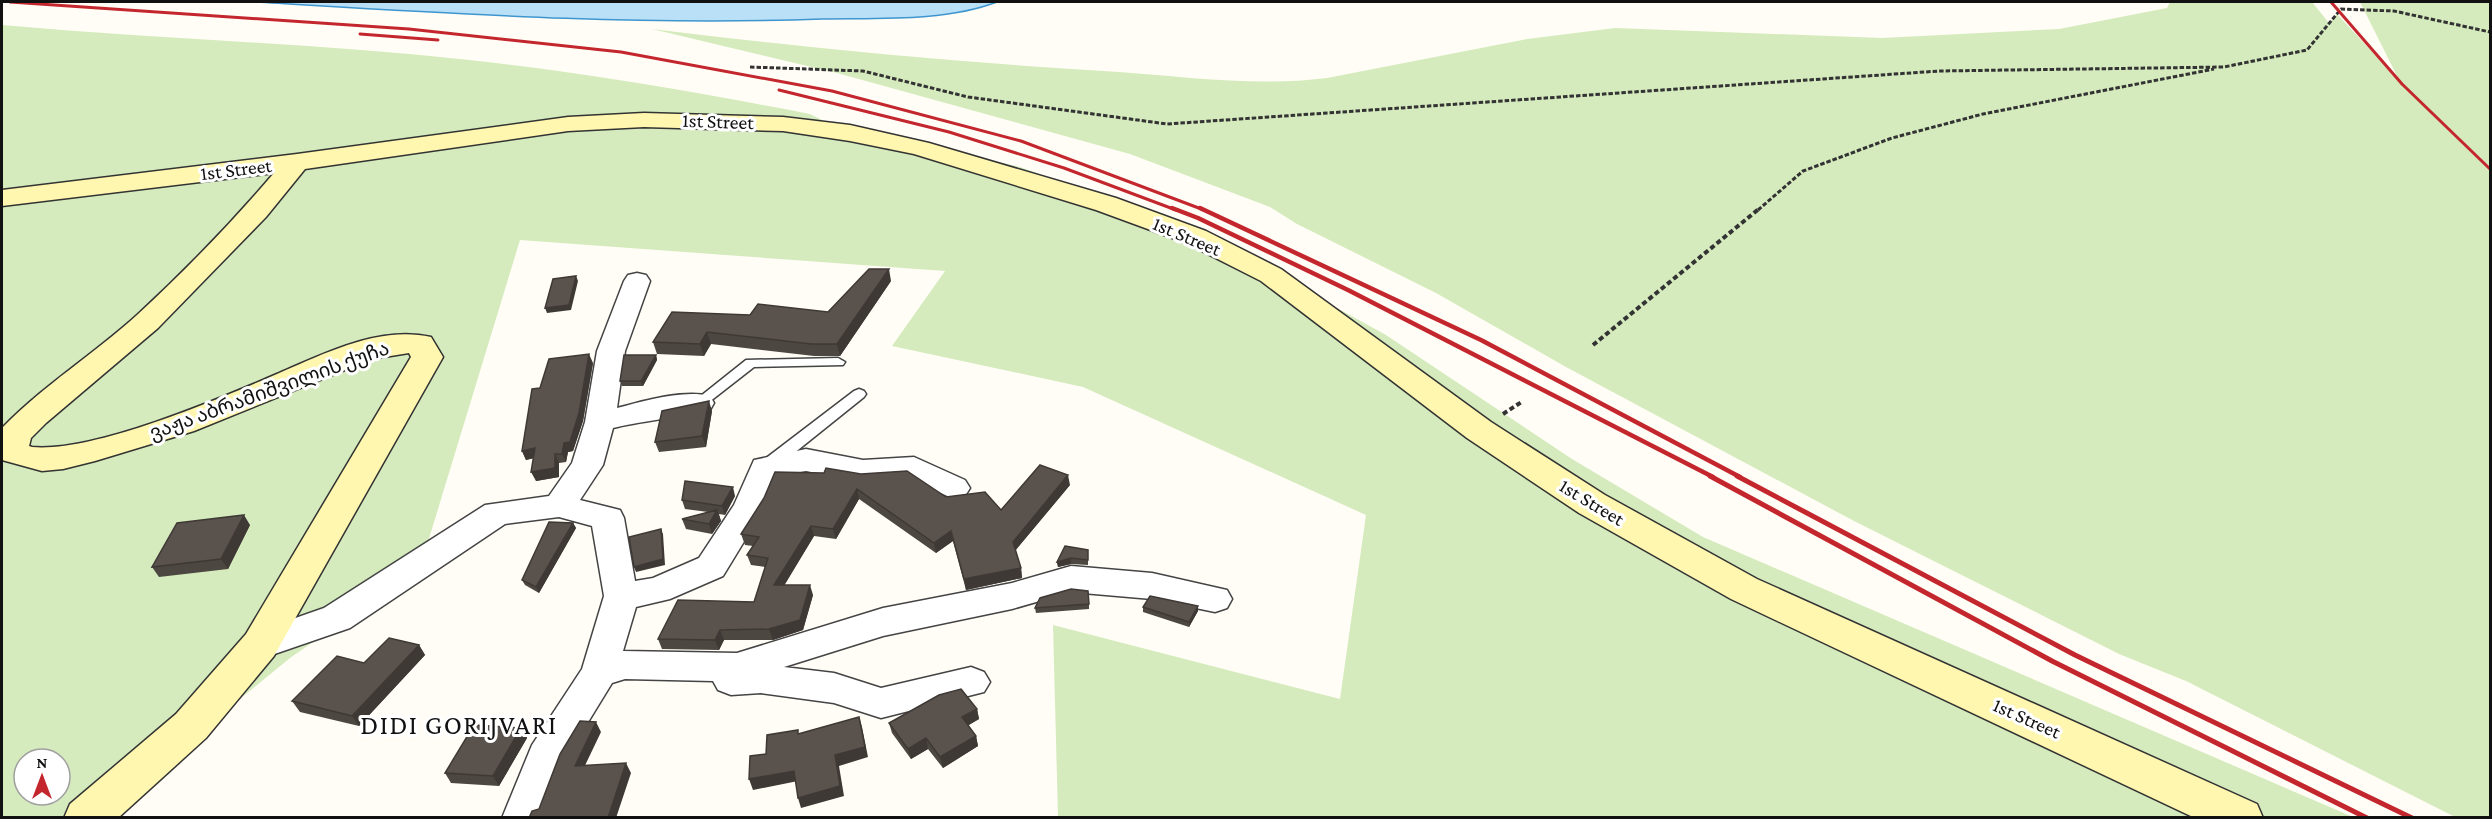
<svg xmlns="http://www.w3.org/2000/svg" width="2492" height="819" font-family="'Crimson Pro','Noto Sans Georgian',serif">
	<rect width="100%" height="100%" fill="#fffdf5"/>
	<path fill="#d5ebbd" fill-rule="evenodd" d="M2170 2H2312L2329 23 2337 14 2400 82 2360 2H2490V817H2455L2186 681 2119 654 1854 521 1566 367 1436 293 1297 224 1270 207 1130 154 837 73 652 29C807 48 963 63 1119 72 1189 77 1257 87 1327 78L1527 39 1615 28 1882 38 2059 29 2167 8Z
		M2 25C157 39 313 43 469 60 583 72 697 92 810 114L826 122 1020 167 1203 234 1386 335 1572 459 1703 537 2353 817H1058L1053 625 1340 699 1366 515 1083 387 892 346 945 271 520 240 420 568 290 658 96 817H2ZM24 759H60V795H24Z"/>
	<path fill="#b9e0f7" stroke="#3f96cf" stroke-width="1.5" d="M256 2H997C944 22 878 18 822 19 632 26 445 13 256 2Z"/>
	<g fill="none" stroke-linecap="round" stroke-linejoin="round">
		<g stroke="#444" stroke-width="3">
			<path id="lane" d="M838 358 845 362 843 365 754 367 704 406 699 408 692 403 746 360Z
				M859 389 864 391 866 394 864 397 773 470H761L759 466 761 462 854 391Z"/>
		</g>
		<g stroke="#444" stroke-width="3">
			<path id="street" d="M637 273 646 275 650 281 625 351 617 408C643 401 684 389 710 396L714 403 710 410C678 418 646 420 613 428L603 465 580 500 620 510 624 518 635 581 653 578 699 558 734 505 754 460 806 449 863 460 914 457 965 480 970 488 965 496 954 499 910 479 863 482 806 471 778 476 765 507 723 576 670 599 636 607 623 651 737 653 883 608 1012 583 1071 566 1152 573 1227 590 1232 599 1227 608 1215 612 1152 599 1071 592 1012 609 883 636 784 667 834 673 881 688 971 667 984 672 990 682 984 692 881 718 834 703 761 693 731 695 718 690 713 681 625 679 612 683 563 763 542 818H502L532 745 582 669 604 596 592 526 559 517 505 524 350 628 260 659 247 655 242 645 247 635 324 608 485 505 549 496 572 463 585 422 597 351 624 281 628 275Z"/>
		</g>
		<g stroke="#333" stroke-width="3">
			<path id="secondary" d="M644 113 783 117 850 125 929 143 1116 198 1206 231 1281 269 1491 422 1605 495 1757 579 2257 804 2263 818H2195L1731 599 1579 513 1467 438 1261 281 1186 243 1096 210 914 154 850 141 783 131 644 127 568 131 305 169 266 217 158 328 46 423 31 438 29 446 32 447C92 453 219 399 277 374 323 354 380 325 431 337L443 357 274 656 206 738 118 818H64L70 804 176 714 246 634 411 357 409 353 372 359 194 431 95 461 63 469 42 471 2 460 3 427C44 385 94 354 137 315 185 271 232 222 274 173L2 206V190L297 154 568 117Z"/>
		</g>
		<path stroke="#333" stroke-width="3" stroke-dasharray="4.5 2" stroke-linecap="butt" d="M750 67 863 71 968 97 1167 124 1939 71 2224 67 2307 50 2341 9 2394 11 2490 32
			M1758 210 1803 171 1892 138 1983 114 2214 69"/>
		<path stroke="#333" stroke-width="4" stroke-dasharray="5 3" stroke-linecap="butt" d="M1593 345 1760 208
			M1503 414 1523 401"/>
		<use href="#lane" fill="#fff" fill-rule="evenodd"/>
		<use href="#street" fill="#fff" fill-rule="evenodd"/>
		<use href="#secondary" fill="#fff6b0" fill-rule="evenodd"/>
		<path stroke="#c4262e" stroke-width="3" d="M10 2 409 29 621 52 832 91 1021 141 1204 210
			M2331 2 2402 84 2490 169
			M360 34 438 40
			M779 90 949 132 1064 168 1176 210"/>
		<path stroke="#c4262e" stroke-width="4.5" d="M1172 208 1198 218 1348 290 1713 477
			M1200 208 1481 340 1740 477"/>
		<path stroke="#c4262e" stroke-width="5" d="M1710 476 2052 661 2367 818
			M1737 476 2075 655 2412 818"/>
	</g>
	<path fill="#4d4742" d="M891 281 840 356H814L711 344 704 356 657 354 653 342 750 315 828 312Z
		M656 355 657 360 643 386H622L620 381Z
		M593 363 583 421 573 451 568 452 566 462 559 463V477L536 481 533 458 526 460 522 451 540 388Z
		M712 411 706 447 659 452 655 442Z
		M775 472 946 497 1001 510 1070 485 1015 551 1021 568 1022 578 966 590 953 541 936 553 859 499 836 539 814 536 784 585 813 595 803 630 773 640H724L719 650 662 649 658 639 754 602 765 567 751 565 747 555 753 546 745 545 741 534 764 498Z
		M735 496 725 515 719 514 721 521 712 534 686 529 682 519 708 512 685 509 682 500Z
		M573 523 576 528 539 593 525 585 522 580Z
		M250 525 228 569 159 577 152 567Z
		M1088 550V565L1071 564 1058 567 1057 562Z
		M1089 596V609L1036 613 1035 608Z
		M1143 607 1198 611 1189 627 1143 612Z
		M419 645 425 655 359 726 300 712 292 701 364 663Z
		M977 709 979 719 968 725 976 736 978 746 943 768 928 749 911 759 892 733 889 723Z
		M521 728 527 738 499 786 451 783 445 773Z"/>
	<path fill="#3f3936" d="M889 269 891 281 840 356 837 344Z
		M576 276 578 281 571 310 547 313 545 308Z
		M707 332 711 344 704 356 700 344Z
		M589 354 593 363 583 421 573 451 568 452 566 462 562 454 564 443Z
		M656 355 657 360 643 386 641 381Z
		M709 401 712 411 706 447 702 436Z
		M535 448 539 457 526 460 522 451Z
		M555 454 559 463V477L536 481 531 472Z
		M1068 475 1070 485 1014 552 1013 542Z
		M733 487 735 496 725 515 722 506Z
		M857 489 859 499 836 539 833 529Z
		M717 510 721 521 712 534 709 524Z
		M244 515 250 525 228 569 221 559Z
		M573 523 576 528 539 593 536 587Z
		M811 526 814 536 778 596 774 585Z
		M661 529 663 534 665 565 636 572 634 567Z
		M951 531 953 541 936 553 934 543Z
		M1071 558V564L1058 567 1057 562Z
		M1021 568 1022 578 966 590 964 579Z
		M810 585 813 595 803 630 773 640 769 629Z
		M1198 606V611L1189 627V622Z
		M720 630 724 640 719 650 715 640Z
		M419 645 425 655 359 726 352 716Z
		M977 709 979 719 964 728 962 717Z
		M859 717 862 727 868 757 839 766 844 796 801 808 798 798Z
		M596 722 601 732 580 776 575 766Z
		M521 728 527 738 499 786 493 776Z
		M976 736 978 746 943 768 940 757Z
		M926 738 928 749 911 759 908 749Z
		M626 763 631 773 616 818H608Z
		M794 771 798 781 753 790 749 779Z"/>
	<path fill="#5a524d" stroke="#3f3936" stroke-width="1.5" d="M869 269H889L837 344H811L707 332 700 344 653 342 672 312 750 315 758 304 828 312Z
		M576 276 569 305 545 308 553 279Z
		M589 354 579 413 570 442 564 443 562 454H555V468L531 472 535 448 522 451 532 389 540 388 549 359Z
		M624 355H656L641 381H620Z
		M709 401 702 436 655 442 662 411Z
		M1040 465 1068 475 1013 542 1021 568 964 579 951 531 934 543 857 489 833 529 811 526 774 585H810L800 620 769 629 720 630 715 640 658 639 678 600 754 602 768 558 747 555 759 537 741 534 764 498 775 472 824 473 826 468 861 474 907 471 946 497 985 492 1001 510Z
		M685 481 733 487 722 506 682 500Z
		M717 510 709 524 682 519Z
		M244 515 221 559 152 567 177 523Z
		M549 522 573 523 536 587 522 580Z
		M661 529 663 559 634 567 629 537Z
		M1065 546 1088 550V560L1071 558 1057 562Z
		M1071 589 1088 591 1089 604 1035 608 1040 598Z
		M1150 596 1198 606 1189 622 1143 607Z
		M389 638 419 645 352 716 292 701 337 656 364 663Z
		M961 689 977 709 962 717 976 736 940 757 926 738 908 749 889 723 939 695Z
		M859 717 865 747 835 755 840 786 798 798 794 771 749 779 750 756 766 754 767 735 798 730V734Z
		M580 721 596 722 575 766 626 763 608 818H529L532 811 539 809 560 754Z
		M474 725 521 728 493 776 445 773Z"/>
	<g text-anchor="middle" stroke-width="6" stroke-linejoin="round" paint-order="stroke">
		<g font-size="20" fill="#111" stroke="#fff">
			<text transform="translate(718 121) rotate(2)" y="7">1st Street</text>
			<text transform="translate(236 169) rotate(-7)" y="7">1st Street</text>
			<text transform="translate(1187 236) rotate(23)" y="7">1st Street</text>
			<text transform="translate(269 390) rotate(-20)" y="7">ვაჟა აბრამიშვილის ქუჩა</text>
			<text transform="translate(1592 502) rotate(31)" y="7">1st Street</text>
			<text transform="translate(2027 718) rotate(24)" y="7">1st Street</text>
		</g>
		<g font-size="27" letter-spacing="1.5" fill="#111" stroke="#fff">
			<text x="459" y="734">DIDI GORIJVARI</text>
		</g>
	</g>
	<rect width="2492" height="819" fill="none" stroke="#111111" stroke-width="6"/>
	<g transform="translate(42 777)"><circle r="28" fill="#ffffff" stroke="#a0a0a0" stroke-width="1.5"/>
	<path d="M0-4.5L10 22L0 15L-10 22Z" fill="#c4262e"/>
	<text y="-9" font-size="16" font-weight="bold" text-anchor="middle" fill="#111111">N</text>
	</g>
</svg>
